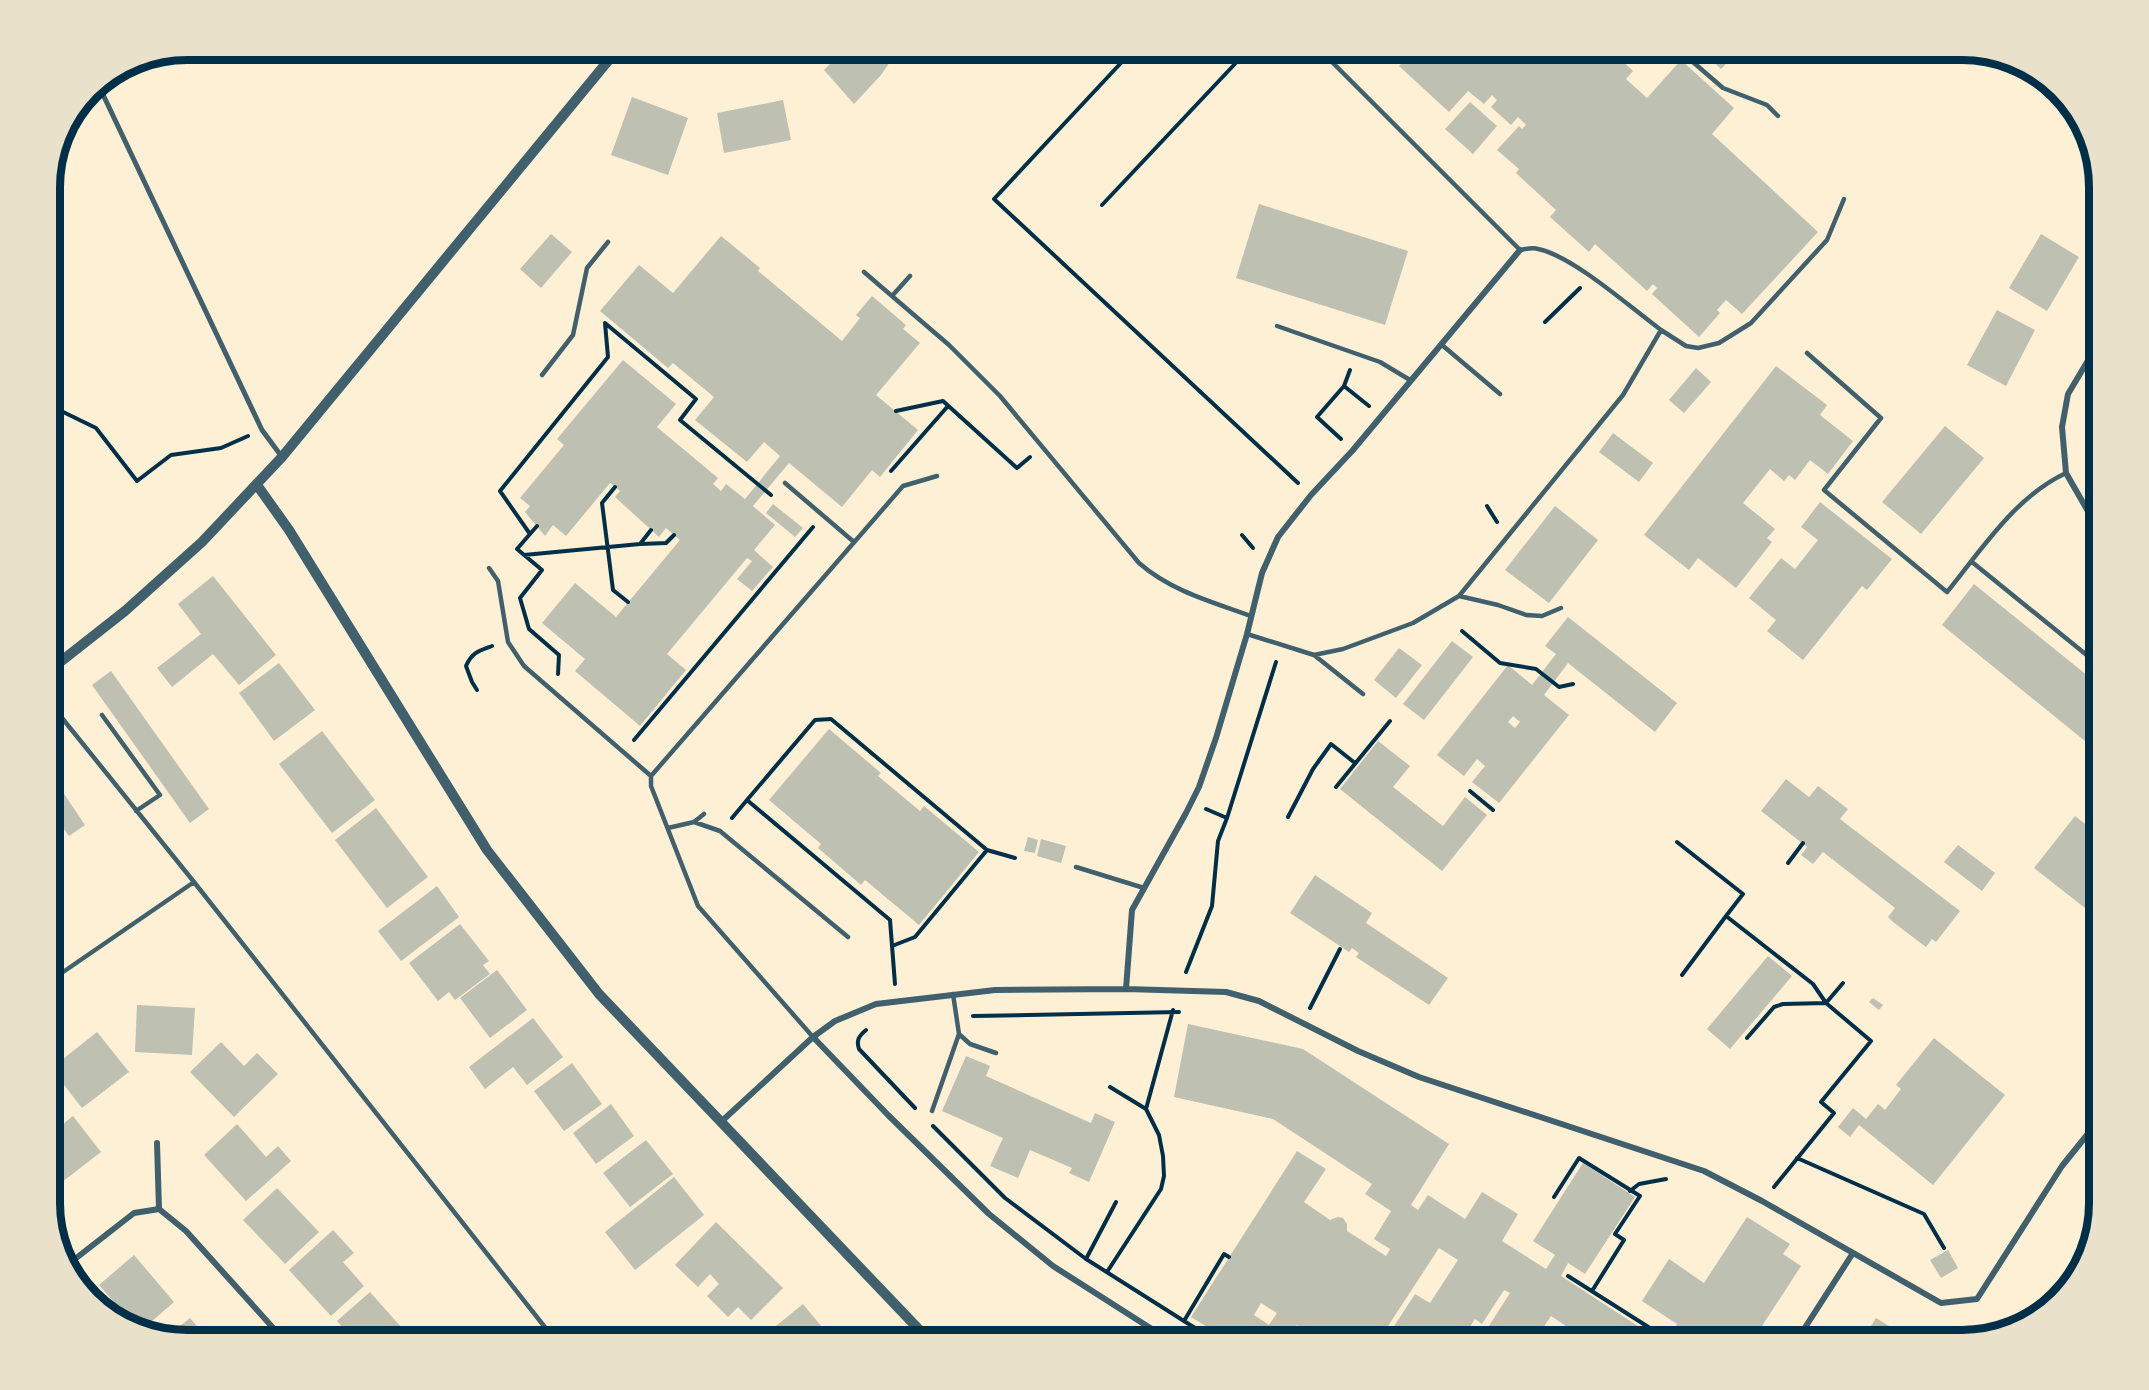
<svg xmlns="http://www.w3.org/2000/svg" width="2149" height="1390" font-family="'Public Sans',sans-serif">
	<rect width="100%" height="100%" fill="#fdf0d5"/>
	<path fill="#bec0b2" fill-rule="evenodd" d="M844 50H898L881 75 854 104 824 70Z
		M1406 50H1596L1608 60 1614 53 1633 71 1626 79 1647 98 1681 60 1734 108 1712 134 1818 232 1742 314 1726 300 1717 310 1720 313 1699 337 1652 294 1657 288 1653 284 1647 291 1595 244 1589 252 1550 217 1556 210 1516 173 1519 169 1497 150 1519 126 1522 129 1526 125 1518 117 1511 125 1491 107 1497 100 1492 95 1484 104 1468 91 1449 112 1399 66 1411 54Z
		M1701 50H1740L1721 69Z
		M632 97 688 118 668 175 611 155Z
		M783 100 791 140 724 153 717 113Z
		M1470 102 1497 126 1473 154 1445 129Z
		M1259 204 1408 251 1385 325 1236 278Z
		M551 234 572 252 541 288 520 269Z
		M2041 234 2079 257 2047 311 2009 288Z
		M721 236 760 268 758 271 842 341 860 318 856 315 872 296 906 325 903 329 920 343 876 395 918 430 880 477 872 470 842 507 789 463 753 506 775 525 754 550 773 567 752 591 737 579 752 561 747 558 667 654 686 670 640 726 575 671 585 659 542 623 575 583 616 617 680 540 666 528 659 537 615 497 620 491 610 483 566 536 553 525 545 536 525 512 530 506 520 498 564 445 557 439 623 360 676 404 657 427 718 478 713 484 721 491 726 484 745 499 780 456 764 442 747 462 695 420 714 397 673 363 668 368 600 311 639 265 673 293Z
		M1997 310 2035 330 2006 386 1967 365Z
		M1776 366 1827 405 1820 415 1853 441 1828 474 1810 460 1795 480 1789 475 1784 481 1770 469 1743 503 1775 529 1767 538 1772 542 1736 588 1698 558 1689 570 1644 535Z
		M1696 368 1711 382 1684 413 1669 400Z
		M1945 426 1984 458 1921 534 1882 502Z
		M1613 433 1653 463 1639 482 1599 452Z
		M1820 502 1892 559 1867 590 1862 586 1803 660 1767 631 1776 620 1749 598 1781 558 1795 569 1818 540 1801 527Z
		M773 504 803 528 795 537 766 513Z
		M1555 506 1598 540 1549 603 1505 570Z
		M213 576 276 655 239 685 213 654 172 687 157 668 201 634 178 604Z
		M1974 584 2099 685V746L2096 750 1942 625Z
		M1568 617 1677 703 1655 732 1568 663 1544 695 1569 715 1499 803 1472 782 1485 766 1477 759 1464 776 1437 755 1508 665 1532 685 1556 654 1545 646ZM1513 716 1520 722 1515 728 1508 722Z
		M1452 641 1473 657 1424 720 1403 704Z
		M1399 648 1422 665 1396 698 1374 680Z
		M279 663 315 710 274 741 239 693Z
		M111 671 209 809 190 823 92 685Z
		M829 729 881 773 878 776 920 811 924 806 979 852 919 925 865 880 861 885 818 848 821 844 769 800Z
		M322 731 375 800 332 833 279 764Z
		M1378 741 1410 766 1393 787 1443 826 1465 797 1487 815 1442 871 1340 789Z
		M50 773 85 825 69 836 58 821 50 826Z
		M1786 779 1809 797 1818 786 1848 809 1840 819 1960 911 1936 942 1932 939 1926 947 1893 922 1888 917 1895 908 1823 852 1813 864 1801 855 1807 847 1761 811Z
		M376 808 428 877 387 908 335 840Z
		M2075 816 2099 835V919L2034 868Z
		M1028 837 1038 840 1035 853 1024 851Z
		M1041 839 1066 846 1061 863 1037 856Z
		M1958 845 1995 873 1982 891 1944 862Z
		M1315 875 1372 913 1366 923 1448 978 1429 1005 1356 957 1359 953 1352 948 1349 952 1290 913Z
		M437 886 459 917 401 961 378 931Z
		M460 924 489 961 483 965 490 974 455 1000 449 992 438 1001 409 963Z
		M1768 956 1792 976 1730 1049 1707 1029Z
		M497 970 527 1010 490 1038 460 998Z
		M1873 998 1883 1005 1879 1010 1869 1002Z
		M137 1005 195 1008 192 1055 135 1052Z
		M533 1018 563 1057 527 1085 513 1067 485 1089 469 1067Z
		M1188 1024 1303 1049 1449 1144 1411 1205 1418 1210 1428 1195 1465 1219 1482 1192 1518 1214 1502 1241 1546 1269 1555 1255 1533 1241 1583 1163 1635 1197 1585 1274 1568 1263 1561 1276 1647 1332 1641 1340H1569L1575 1332 1551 1316 1535 1340H1385L1415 1294 1430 1303 1458 1260 1439 1248 1379 1340H1308L1312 1335 1297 1325 1289 1337 1294 1340H1228L1191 1317 1297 1151 1326 1169 1304 1202 1330 1220 1338 1217 1343 1218 1347 1224V1231L1386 1256 1390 1249 1374 1239 1391 1211 1365 1194 1372 1184 1273 1119 1174 1097ZM1504 1290 1510 1293 1485 1332 1479 1328 1472 1340 1464 1336 1475 1319 1482 1324ZM1261 1303 1277 1313 1269 1325 1254 1315Z
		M97 1032 129 1072 82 1108 50 1067V1059L58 1053 63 1059Z
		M1934 1038 2005 1095 1933 1185 1859 1125 1850 1137 1838 1127 1853 1108 1866 1119 1878 1104 1885 1110 1901 1089 1896 1085Z
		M221 1042 244 1066 257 1053 278 1074 234 1117 190 1072Z
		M966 1056 990 1066 986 1076 1091 1123 1095 1113 1115 1122 1089 1182 1069 1173 1072 1168 1030 1150 1018 1178 990 1166 1003 1138 942 1111Z
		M572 1063 602 1104 564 1131 534 1091Z
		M611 1104 634 1136 596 1164 573 1133Z
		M73 1116 101 1152 53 1189 50 1185V1134Z
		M237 1124 266 1157 278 1146 291 1161 246 1201 204 1155Z
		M646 1140 673 1174 630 1207 603 1173Z
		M674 1177 704 1215 635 1270 605 1232Z
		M277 1188 319 1232 285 1264 243 1220Z
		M1747 1217 1790 1244 1783 1254 1801 1266 1753 1340H1667L1677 1324 1642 1301 1669 1259 1704 1283Z
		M716 1222 783 1288 751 1320 738 1307 728 1317 707 1296 719 1284 710 1274 698 1287 675 1265Z
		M333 1230 354 1253 343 1262 364 1286 331 1316 289 1270Z
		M1948 1250 1958 1268 1941 1278 1930 1260Z
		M134 1255 174 1302 144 1328 113 1318 122 1311 99 1285Z
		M2084 1255 2077 1279 2030 1322 2018 1326 2049 1289Z
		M370 1292 410 1337 406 1340H353L337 1321Z
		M803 1304 831 1338 833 1340H772L766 1334Z
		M190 1318 209 1340H187L169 1335Z
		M1876 1318 1912 1340H1862Z"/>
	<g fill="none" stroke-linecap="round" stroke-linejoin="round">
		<path stroke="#003049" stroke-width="4" d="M1133 50 994 199 1298 483
			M1102 205 1248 50
			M1545 322 1580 288
			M50 349 57 409
			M1344 386 1369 406
			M896 411 943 401 1017 468 1030 457
			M50 415 57 409 96 428 137 481 171 455 221 448 248 436
			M1341 439 1317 417 1344 386 1350 370
			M891 471 948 406
			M615 487 602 503 613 590 628 602
			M1487 506 1497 522
			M530 534 537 526
			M1242 535 1253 548
			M641 544 666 543 674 535
			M524 555 640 544 651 530
			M1462 631 1500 663 1536 669 1559 687 1573 684
			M558 674 559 655 529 629 520 598 542 570 517 549 530 534 500 491 608 357 605 323 696 399 680 420 771 495
			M477 690 472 682 466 666C472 652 479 651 492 646
			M634 740 813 527
			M1336 787 1390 721
			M1470 791 1493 810
			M1288 817 1313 769 1331 744 1355 763
			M732 818 747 800
			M1227 818 1276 662
			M1677 842 1743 894 1726 916 1813 984 1826 1003 1871 1041 1821 1102 1834 1113 1774 1187
			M1788 863 1803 843
			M892 946 915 937 987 850
			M1186 972 1212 906 1218 841 1227 818 1206 809
			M1682 975 1726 916
			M895 984 890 920 747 800 815 720 831 719 987 850 1015 858
			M1310 1008 1340 949
			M973 1016 1179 1012
			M866 1030C859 1036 856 1040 859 1049L915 1108
			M1747 1038 1774 1007 1783 1004 1826 1003 1843 983
			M1146 1109 1173 1010
			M933 1126 1005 1198 1086 1259 1214 1340
			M1797 1158 1924 1214 1944 1248
			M1630 1191 1639 1184 1666 1179
			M1554 1197 1579 1158 1640 1196 1615 1234 1624 1240 1592 1291
			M1086 1259 1116 1202
			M1107 1272 1161 1189 1164 1176 1163 1156 1159 1135 1146 1109 1110 1087
			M1568 1276 1653 1330 1646 1340
			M1184 1321 1224 1254 1229 1257"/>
		<path stroke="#3f606c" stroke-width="4.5" d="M1326 50 1332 62 1520 250C1525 249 1533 247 1538 249 1573 256 1631 308 1661 330L1623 395 1459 596
			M1679 50 1723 88 1767 105 1778 116
			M864 272 949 345 1000 396 1139 563C1171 591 1212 602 1251 616
			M892 296 910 276
			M1277 326 1380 362 1410 380
			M1661 330 1686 346 1698 348 1719 343 1751 323 1827 240 1844 199
			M1442 345 1500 394
			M1807 353 1881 418 1824 490 1947 592C1982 549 2015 497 2066 473
			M542 375 573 335 587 268 608 242
			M785 483 854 542
			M1972 562 2099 665
			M489 568 498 581 508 642 524 666 651 776V786L698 906 813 1037
			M1247 634 1314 655 1343 649 1413 623 1459 596 1498 605 1526 615 1542 616 1561 608
			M1314 655 1363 694
			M50 703 194 882 555 1340
			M102 715 160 795 136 811
			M651 776 903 486 937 476
			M694 822 704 814
			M668 828 694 822 720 831 848 937
			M1076 867 1144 888
			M50 981 194 882
			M953 994 959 1034 970 1044 996 1053
			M932 1111 959 1034"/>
		<path stroke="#3f606c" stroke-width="5" d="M98 84 262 430 282 457"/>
		<path stroke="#3f606c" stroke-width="6" d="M2099 342 2068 394 2062 427 2066 473 2093 520 2099 526
			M1126 989 1132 910 1186 813 1199 787 1216 738 1247 634 1262 573 1278 537 1311 495 1353 450 1520 250
			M813 1037 888 1115 989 1214 1053 1266 1169 1340
			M722 1121 813 1037 835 1021 876 1004 995 990 1126 989 1226 992 1259 1001 1358 1051 1419 1077 1704 1171 1762 1201 1941 1303 1977 1299 2062 1166 2099 1120
			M157 1143 159 1209
			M66 1266 134 1213 159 1209 186 1231 284 1340
			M1797 1340 1853 1253"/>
		<path stroke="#3f606c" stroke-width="10" d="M257 485 289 530 487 850 599 994 929 1340
			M50 670 125 611 202 542 282 457 617 50"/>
	</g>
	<path d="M0 0H2149V1390H0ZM187 60H1962A127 127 0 0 1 2089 187V1203A127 127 0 0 1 1962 1330H187A127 127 0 0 1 60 1203V187A127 127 0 0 1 187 60Z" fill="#e9e1ca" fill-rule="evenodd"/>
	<path fill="none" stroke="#003049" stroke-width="8" d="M187 60H1962A127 127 0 0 1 2089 187V1203A127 127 0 0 1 1962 1330H187A127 127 0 0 1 60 1203V187A127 127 0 0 1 187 60Z"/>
</svg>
